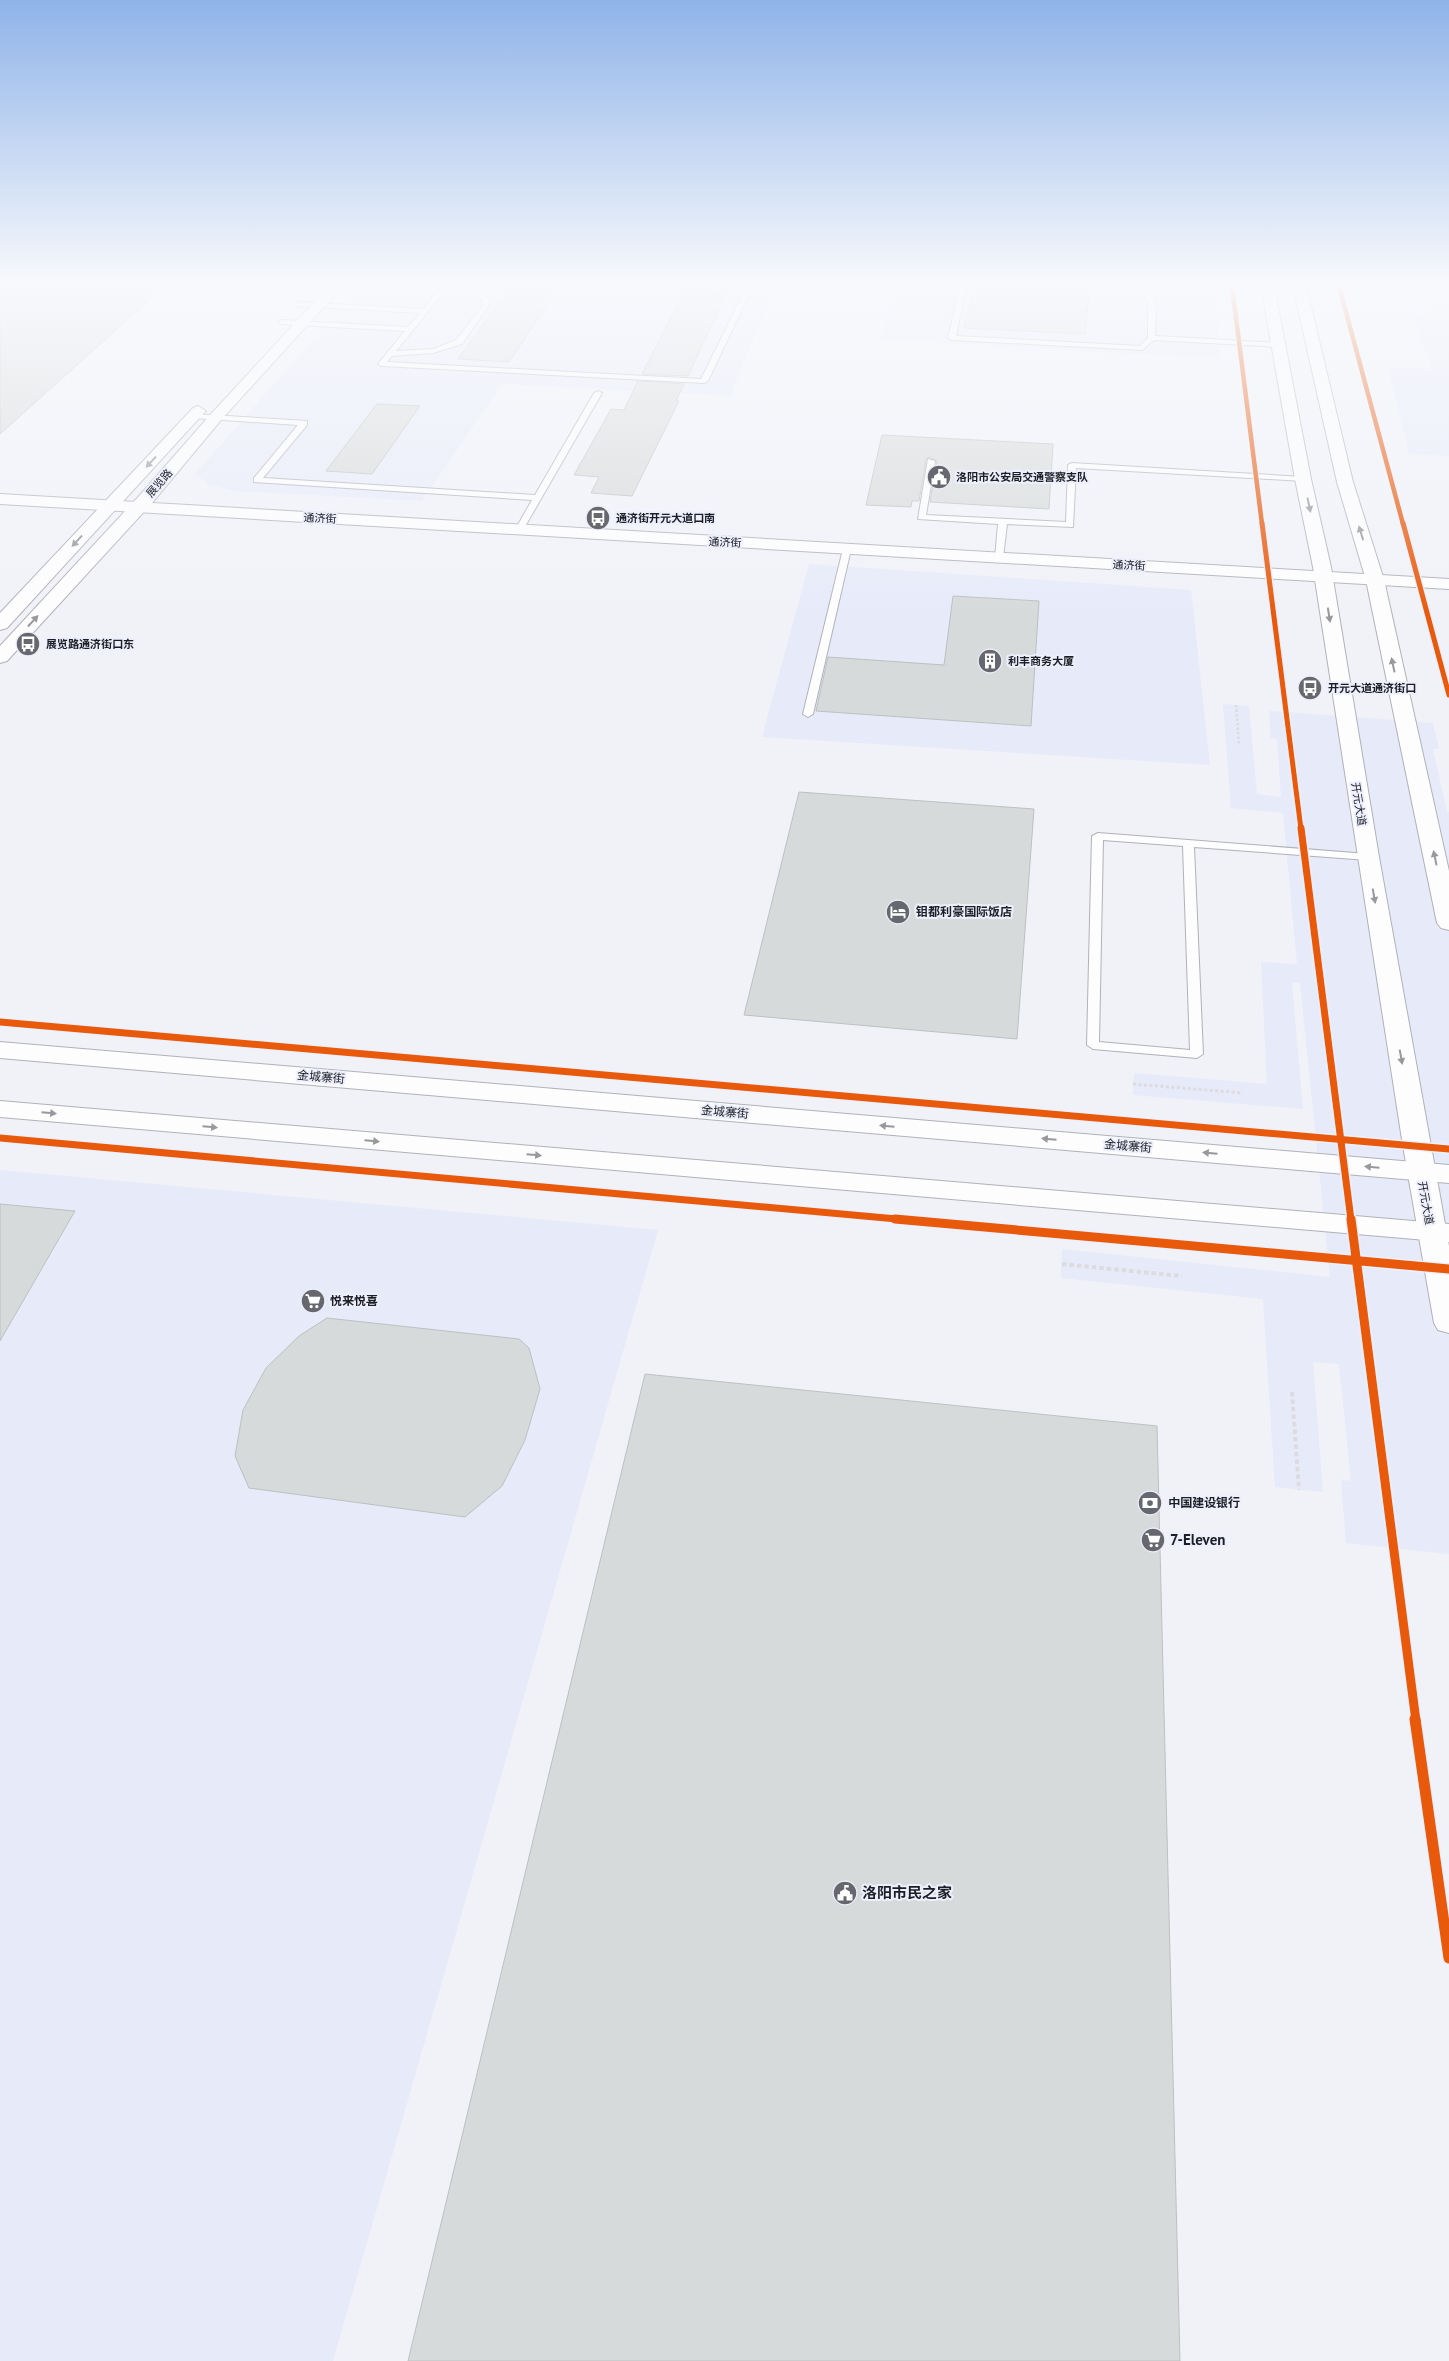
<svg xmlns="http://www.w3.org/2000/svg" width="1449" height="2361" font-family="'PT Sans','Noto Sans SC',sans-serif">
	<rect width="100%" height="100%" fill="#f0f2f8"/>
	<path fill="#e7eaf9" d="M360 286H775L730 396 502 384 422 501 234 491 210 485 195 474Z
		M896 286H1203L1214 288 1221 359 881 339Z
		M1449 304V456L1409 454 1388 367 1433 369 1413 319 1435 307Z
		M809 564 1191 590 1210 765 762 737Z
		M1223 704 1249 706 1257 794 1281 797 1277 739 1271 738 1269 711 1433 723 1439 749H1433L1447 812H1449V1554L1346 1543 1341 1480 1351 1481 1339 1364 1313 1362 1323 1492 1275 1487 1263 1299 1061 1278 1062 1249 1330 1277 1300 983H1292L1303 1109 1133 1095 1134 1073 1267 1084 1261 962 1297 964 1283 813 1231 808Z
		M0 1170 658 1230 333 2361H0Z"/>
	<path fill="#d7dada" stroke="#bdc0c0" d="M0 286H165L0 434Z
		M511 286H560L509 362 458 359Z
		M974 286 1057 289 1089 294 1085 334 964 328Z
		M685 290 727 292 688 376 642 374Z
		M638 381 684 384 676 401H679L632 496 591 493 599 477 574 475 611 409 624 410Z
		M377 404 420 406 372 474 326 471Z
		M882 435 1053 444 1049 509 930 502 937 461 929 457 926 459 919 501H912L911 507 866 505Z
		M953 596 1039 601 1031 726 816 711 828 657 944 665Z
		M799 792 1034 809 1017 1039 744 1015Z
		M0 1204 75 1211 0 1341Z
		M327 1318 519 1339 529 1348 540 1389 525 1440 502 1486 465 1517 249 1488 235 1456 243 1410 266 1368 299 1336Z
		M645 1374 1157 1426 1180 2361H408Z"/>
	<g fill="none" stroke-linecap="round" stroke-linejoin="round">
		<g stroke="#b0b2b8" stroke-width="2">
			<path id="lane" d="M442 286C459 286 485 285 490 304L462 344 433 353 392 356 387 362 701 379 747 286H753L708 381 704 383 382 366 378 364 405 331 281 324 278 322 281 320 408 327 420 313 298 306 295 304 298 302 423 309ZM447 288C459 291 480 290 484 304L456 340 433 349 396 351Z
				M960 286H966L956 336 1140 346 1148 338V300C1136 286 1078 289 1059 288L1056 286C1074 284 1143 282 1153 298 1158 306 1155 326 1155 336L1279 343 1283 345 1279 347 1154 340 1142 350 952 340 948 338Z
				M598 391 602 393 523 530 519 533 515 530 532 500 254 482V478L298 425 193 418 189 416 193 414 307 421V425L263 478 535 495 594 393Z
				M928 459 935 461 926 515 1066 522 1068 465 1072 463 1303 477 1307 479 1303 481 1076 468 1073 527 1007 524 1003 558 999 561 995 558 998 524 918 519Z
				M847 546 851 549 813 714 808 717 803 714 843 549Z
				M1098 833 1368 854 1374 857 1368 860 1194 847 1203 1054 1197 1058 1093 1049 1087 1045 1092 836ZM1103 840 1183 846 1190 1050 1099 1042Z"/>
		</g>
		<g stroke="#b0b2b8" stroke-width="2">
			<path id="street" d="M0 494 1449 579V589L0 504Z"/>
		</g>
		<g stroke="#b0b2b8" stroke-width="2">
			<path id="secondary" d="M329 286H343L221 420 152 503 7 661 0 663V646L140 495 211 414Z
				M1389 286H1449V292L1395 290 1390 289Z
				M198 406 206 411 203 414 7 628 0 630V613L193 408Z
				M0 1042 1449 1165V1183L0 1058Z
				M0 1101 1449 1224V1242L0 1117Z"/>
		</g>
		<g stroke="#b0b2b8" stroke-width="2">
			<path id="primary" d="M1261 286H1274L1311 479 1331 567 1379 857 1449 1246V1333L1438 1330 1434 1323 1403 1146 1313 567 1295 479Z
				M1293 286H1306L1353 482 1384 580 1449 871V930L1441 928 1437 923 1366 580 1337 482Z"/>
		</g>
		<path stroke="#dcdcde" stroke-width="2.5" stroke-dasharray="2.5 2" stroke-linecap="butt" d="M1236 705 1239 744"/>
		<path stroke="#dcdcde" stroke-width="3" stroke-dasharray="3 2.5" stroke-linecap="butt" d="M1133 1084 1243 1093"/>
		<path stroke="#dcdcde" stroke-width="4" stroke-dasharray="4.5 3" stroke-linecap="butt" d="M1062 1264 1182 1276
			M1292 1392 1299 1490"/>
		<use href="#lane" fill="#fdfdfe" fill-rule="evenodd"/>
		<use href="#street" fill="#fdfdfe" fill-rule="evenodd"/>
		<use href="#secondary" fill="#fdfdfe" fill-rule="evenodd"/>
		<use href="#primary" fill="#fdfdfe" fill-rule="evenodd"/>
		<g stroke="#edf0fc" stroke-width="6">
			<path id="cycleway-far4" d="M1232 286 1262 524
				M1339 286 1403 524"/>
		</g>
		<g stroke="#edf0fc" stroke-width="8">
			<path id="cycleway-far3" d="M1262 523 1301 829
				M1403 523 1449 695"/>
		</g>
		<g stroke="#edf0fc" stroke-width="10">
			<path id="cycleway-far2" d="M1301 828 1351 1220
				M0 1022 1449 1149
				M0 1138 908 1220"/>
		</g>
		<g stroke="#edf0fc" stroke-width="12">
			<path id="cycleway-far1" d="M895 1219 1449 1269
				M1351 1219 1416 1721"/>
		</g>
		<g stroke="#edf0fc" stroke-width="14">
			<path id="cycleway" d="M1415 1719 1449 1958"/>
		</g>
		<use href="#cycleway-far4" stroke="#e8590c" stroke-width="4.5"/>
		<use href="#cycleway-far3" stroke="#e8590c" stroke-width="5"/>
		<use href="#cycleway-far2" stroke="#e8590c" stroke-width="7"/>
		<use href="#cycleway-far1" stroke="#e8590c" stroke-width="9"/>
		<use href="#cycleway" stroke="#e8590c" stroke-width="11"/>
	</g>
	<defs><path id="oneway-solid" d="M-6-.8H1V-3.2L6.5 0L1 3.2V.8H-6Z" transform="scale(1.25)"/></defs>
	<g fill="#98999c">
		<use href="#oneway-solid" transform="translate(151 462) rotate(133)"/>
		<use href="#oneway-solid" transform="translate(1309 505) rotate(78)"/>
		<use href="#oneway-solid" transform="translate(1361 533) rotate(-107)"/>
		<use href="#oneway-solid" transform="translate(77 541) rotate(133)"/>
		<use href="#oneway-solid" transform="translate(1329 615) rotate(81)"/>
		<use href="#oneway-solid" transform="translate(33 621) rotate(-47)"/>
		<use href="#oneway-solid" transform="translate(1393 665) rotate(-102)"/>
		<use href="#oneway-solid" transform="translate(1435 858) rotate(-102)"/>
		<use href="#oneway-solid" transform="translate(1374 896) rotate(80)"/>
		<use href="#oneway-solid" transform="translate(1401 1057) rotate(80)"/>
		<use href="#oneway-solid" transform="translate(49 1113) rotate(5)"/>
		<use href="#oneway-solid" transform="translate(887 1126) rotate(-175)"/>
		<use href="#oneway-solid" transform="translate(210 1127) rotate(5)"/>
		<use href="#oneway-solid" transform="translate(1049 1139) rotate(-175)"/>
		<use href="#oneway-solid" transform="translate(372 1141) rotate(5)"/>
		<use href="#oneway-solid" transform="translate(1210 1153) rotate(-175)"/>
		<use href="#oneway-solid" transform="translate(534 1155) rotate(5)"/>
		<use href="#oneway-solid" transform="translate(1372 1167) rotate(-175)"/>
	</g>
	<linearGradient id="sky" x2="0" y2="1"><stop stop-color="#8fb3e9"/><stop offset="0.46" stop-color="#f8f9fc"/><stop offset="1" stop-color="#f8f9fc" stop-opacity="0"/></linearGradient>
	<rect width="1449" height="616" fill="url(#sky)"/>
	<defs>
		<g id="civic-disc" transform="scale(1.25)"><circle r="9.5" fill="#67686f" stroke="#edf0fc"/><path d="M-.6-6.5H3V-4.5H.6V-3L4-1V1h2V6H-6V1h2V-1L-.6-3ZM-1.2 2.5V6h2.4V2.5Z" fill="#fff"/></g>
		<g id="bus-disc" transform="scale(1.25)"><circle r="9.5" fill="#67686f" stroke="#edf0fc"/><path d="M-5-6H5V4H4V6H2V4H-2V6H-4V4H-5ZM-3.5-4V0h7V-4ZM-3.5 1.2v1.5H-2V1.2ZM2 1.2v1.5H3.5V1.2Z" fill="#fff"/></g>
		<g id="building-disc" transform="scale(1.25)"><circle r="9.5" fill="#67686f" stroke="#edf0fc"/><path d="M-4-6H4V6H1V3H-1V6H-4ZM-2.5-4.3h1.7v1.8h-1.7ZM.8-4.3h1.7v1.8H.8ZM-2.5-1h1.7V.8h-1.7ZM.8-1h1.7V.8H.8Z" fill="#fff"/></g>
		<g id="hotel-disc" transform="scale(1.25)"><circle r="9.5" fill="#67686f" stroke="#edf0fc"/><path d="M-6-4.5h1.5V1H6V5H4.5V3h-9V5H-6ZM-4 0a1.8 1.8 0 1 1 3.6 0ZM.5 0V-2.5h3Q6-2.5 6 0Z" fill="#fff"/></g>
		<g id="supermarket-disc" transform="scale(1.25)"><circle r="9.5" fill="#67686f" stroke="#edf0fc"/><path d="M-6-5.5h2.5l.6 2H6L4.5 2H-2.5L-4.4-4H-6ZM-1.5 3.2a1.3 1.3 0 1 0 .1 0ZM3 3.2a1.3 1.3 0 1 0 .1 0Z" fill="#fff"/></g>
		<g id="bank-disc" transform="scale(1.25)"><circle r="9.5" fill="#67686f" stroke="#edf0fc"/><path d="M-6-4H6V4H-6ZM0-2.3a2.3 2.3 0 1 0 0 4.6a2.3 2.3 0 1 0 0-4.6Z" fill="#fff"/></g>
	</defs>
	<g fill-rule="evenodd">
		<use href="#civic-disc" x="939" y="477"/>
		<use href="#bus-disc" x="598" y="518"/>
		<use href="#bus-disc" x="28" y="644"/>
		<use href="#building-disc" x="990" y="661"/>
		<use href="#bus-disc" x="1310" y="688"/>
		<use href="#hotel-disc" x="898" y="912"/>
		<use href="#supermarket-disc" x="313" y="1301"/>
		<use href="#bank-disc" x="1150" y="1503"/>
		<use href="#supermarket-disc" x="1153" y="1540"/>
		<use href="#civic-disc" x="845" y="1893"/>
	</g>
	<g text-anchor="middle" stroke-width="4" stroke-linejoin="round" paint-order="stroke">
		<g font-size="11" font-weight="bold" fill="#1d1e25" stroke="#edf0fc" text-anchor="start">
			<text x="956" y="481">洛阳市公安局交通警察支队</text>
			<text x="616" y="522">通济街开元大道口南</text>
			<text x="46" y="648">展览路通济街口东</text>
			<text x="1008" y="665">利丰商务大厦</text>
			<text x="1328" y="692">开元大道通济街口</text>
		</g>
		<g font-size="11" fill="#1d1e25" stroke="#edf0fc">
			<text transform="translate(159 483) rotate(-49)" y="4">展览路</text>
			<text transform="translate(320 518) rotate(3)" y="4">通济街</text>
			<text transform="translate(725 542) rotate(3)" y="4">通济街</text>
			<text transform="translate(1129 565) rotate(3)" y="4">通济街</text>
			<text transform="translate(1359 804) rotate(81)" y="4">开元大道</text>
			<text transform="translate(1426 1203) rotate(80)" y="4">开元大道</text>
		</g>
		<g font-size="12" font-weight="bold" fill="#1d1e25" stroke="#edf0fc" text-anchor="start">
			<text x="916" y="916">钼都利豪国际饭店</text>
			<text x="330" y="1305">悦来悦喜</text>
			<text x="1168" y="1507">中国建设银行</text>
		</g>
		<g font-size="12" fill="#1d1e25" stroke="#edf0fc">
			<text transform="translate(321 1077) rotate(5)" y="4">金城寨街</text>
			<text transform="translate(725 1112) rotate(5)" y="4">金城寨街</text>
			<text transform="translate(1128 1146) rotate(5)" y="4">金城寨街</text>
		</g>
		<g font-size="15" font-weight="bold" fill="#1d1e25" stroke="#edf0fc" text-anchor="start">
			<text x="1170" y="1545">7-Eleven</text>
			<text x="862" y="1898">洛阳市民之家</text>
		</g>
	</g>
</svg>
